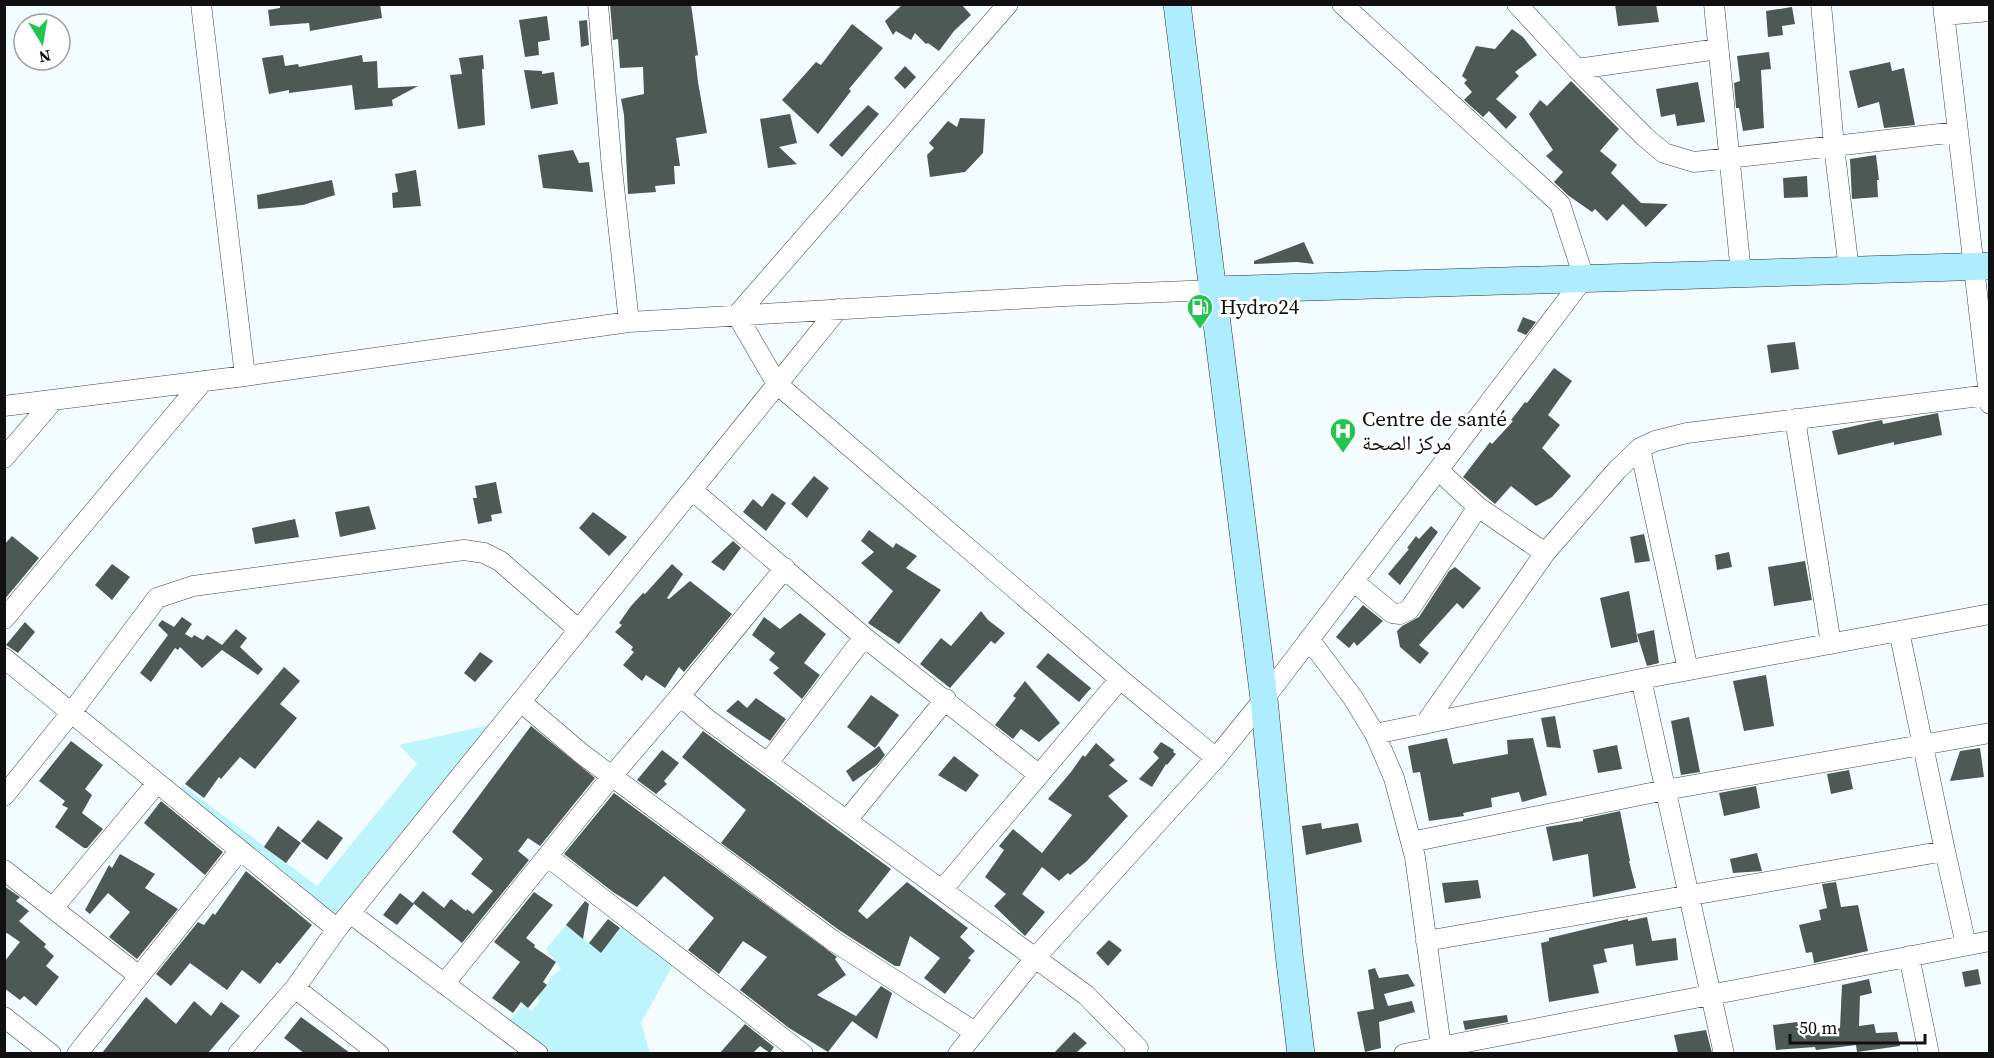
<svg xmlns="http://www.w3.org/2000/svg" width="1994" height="1058" font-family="'Source Serif 4','Noto Naskh Arabic',serif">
	<rect width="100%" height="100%" fill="#f3fdff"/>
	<path fill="#bef5fc" d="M504 722 341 924 168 792 184 786 317 886 417 764 399 745Z
		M629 919 673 965 641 1023 650 1053H538L503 1027 524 1005 532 1011 539 1002 538 996 553 975 561 969 546 949 566 925 601 952Z"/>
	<path fill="#4c5955" d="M280 4H380L382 18 310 31 309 23 270 26 268 10 280 8Z
		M610 4H691L698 55 695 56 698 82 707 133 676 138 680 166H674L675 184 655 186 656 192 628 194 624 115 621 99 644 94 643 67 620 68 618 39 613 40Z
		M903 4H961L971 15 954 31 939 51 928 43 926 44 915 33 911 40 896 31 893 35 885 21Z
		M1615 4H1656L1659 22 1618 26Z
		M1792 7 1795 24 1782 26 1783 35 1768 37 1766 11Z
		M547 16 550 40 538 42 539 55 525 57 519 20Z
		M587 20 589 45 581 47 579 21Z
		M852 24 883 48 849 89 851 91 818 134 782 100 816 62 821 65Z
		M1512 29 1523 37 1537 55 1515 72 1519 76 1496 99 1517 117 1506 129 1489 111 1483 117 1464 100 1472 92 1464 83 1467 80 1462 76 1476 46 1495 49Z
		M1769 52 1771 69 1761 70 1764 128 1743 131 1739 108H1736L1734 83 1740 81 1737 56Z
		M283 55 285 66 298 64 299 67 362 55 363 62 377 61 378 88 418 86 392 100 393 106 355 110 352 85 289 93V90L269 94 262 58Z
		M483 55 484 69H482L485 125 458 129 450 75 462 74 459 58Z
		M1890 62 1892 71 1904 68 1915 125 1884 128 1879 102 1858 108 1849 71Z
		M905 66 916 77 905 89 894 78Z
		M524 70 542 71V74L554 72 558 104 531 109Z
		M1571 81 1619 129 1600 151 1617 165 1611 173 1641 203 1668 204 1646 227 1623 204 1607 221 1595 209 1592 212 1569 196 1554 182 1563 172 1546 156 1553 150 1529 114 1540 100 1547 106Z
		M1698 82 1705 122 1677 126 1675 114 1661 117 1656 89Z
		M868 105 879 114 842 157 829 145Z
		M790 114 797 143 779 147 797 164 768 168 760 119Z
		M960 118 985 119 983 153 965 172 930 177 927 155 934 148 929 143 948 121 957 127Z
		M573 150 579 163 589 162 593 192 543 188 538 155Z
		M1876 155 1879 180H1877L1878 197 1852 199 1850 159Z
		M416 170 421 206 393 208 392 193 398 192 395 174Z
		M1807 176 1808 197 1784 198 1783 178Z
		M332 180 335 195 303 205 258 209 257 195Z
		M1304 242 1314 264 1297 262 1254 264V261Z
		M1523 317 1536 322 1526 335 1517 331Z
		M1795 342 1799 369 1771 373 1767 345Z
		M1554 368 1572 381 1548 415 1560 425 1542 448 1571 476 1552 497 1536 506 1511 486 1495 504 1463 477 1490 442 1492 444 1513 421 1511 420 1525 402 1527 403Z
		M1938 413 1942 435 1894 445V442L1838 455 1832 431 1872 422 1882 420 1883 424Z
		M814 476 829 488 807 518 791 504Z
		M496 482 502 513 491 515 492 521 478 524 473 498H477L475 486Z
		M772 493 786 503 766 531 743 512 753 499 762 507Z
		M369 506 376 529 340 537 335 512Z
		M593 512 627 537 609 556 579 528Z
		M295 519 299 537 255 544 252 528Z
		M1431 526 1438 532 1400 585 1388 574 1409 549 1407 548 1416 536 1419 539Z
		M869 530 893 548 896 543 917 556 906 568 941 590 899 644 868 623 893 591 861 563 874 552 861 541Z
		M1644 534 1650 561 1635 563 1630 537Z
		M12 536 39 558 4 600V545Z
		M733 541 741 548 724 571 711 562Z
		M1729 552 1732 567 1717 570 1715 555Z
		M1805 561 1812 600 1774 606 1768 567Z
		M112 564 130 577 112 600 95 585Z
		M672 564 683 574 667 598 669 599 690 581 732 614 684 672 679 667 665 688 646 675 642 681 623 665 634 652 631 650 633 647 615 632 622 625 619 623 631 606 643 593 645 594Z
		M1455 567 1481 588 1463 609 1457 603 1419 645 1429 653 1420 664 1400 647 1397 631 1402 626 1419 617 1449 571Z
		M1629 591 1638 642 1611 648 1600 598Z
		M1363 605 1383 621 1357 646 1354 642 1349 648 1336 637Z
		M981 611 988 620 1005 633 995 644 991 641 950 688 920 664 941 638 951 646Z
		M800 613 826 634 804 663 820 675 802 699 773 673 779 668 769 660 775 653 752 635 764 617 780 629Z
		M182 617 192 624 185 634 192 638 194 635 203 640 207 635 222 645 236 629 247 638 240 647 263 669 258 675 222 650 202 668 180 647 178 650 175 648 151 682 140 673 168 635 158 625 162 620 174 627Z
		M25 622 35 632 18 653 6 645Z
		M1654 630 1659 663 1647 666 1637 634Z
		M480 652 493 661 475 682 464 673Z
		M1048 653 1091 688 1079 702 1036 667Z
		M284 667 300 681 280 704 297 718 255 769 240 757 221 779 219 777 204 798 185 784Z
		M1766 675 1774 726 1744 731 1733 681Z
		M1025 681 1060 723 1039 742 1021 729 1013 739 995 725 1016 698 1013 696Z
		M871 695 899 715 875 748 847 727Z
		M756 698 786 719 770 741 726 711 738 700 747 708Z
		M1555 716 1561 748 1547 747 1541 718Z
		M1689 717 1700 772 1681 775 1671 721Z
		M531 726 595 778 540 846 528 838 518 851 529 860 462 943 413 903 423 891 444 908 451 899 466 911 467 909 473 914 493 891 471 874 483 859 452 832Z
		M703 731 891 869 858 911 867 919 907 882 968 928 960 937 975 951 968 958 971 960 945 994 924 978 940 958 910 936 900 966H895L839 930 721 843 746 810 682 757Z
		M1447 738 1453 764 1508 754 1507 740 1533 738 1547 795 1522 802 1519 792 1491 798 1492 807 1463 813 1464 816 1429 821 1420 772 1413 773 1408 746Z
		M71 741 103 765 85 789 92 795 82 813 103 829 87 848H84L55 827 68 808 62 805 65 801 39 781Z
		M1161 742 1174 750 1173 752 1176 754 1167 765 1166 764 1152 787 1139 779 1159 758 1153 752Z
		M1096 743 1115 760 1109 765 1128 781 1108 796 1128 816 1087 861 1070 875 1068 873 1059 881 1042 867 1022 894 1045 912 1025 936 994 906 1006 894 985 877 1004 850 999 846 1013 829 1042 853 1072 815 1048 799 1071 772 1083 755 1085 757Z
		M1617 745 1622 769 1598 773 1593 750Z
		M879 746 885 755 877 765 853 782 846 771Z
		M1980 748 1984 777 1950 781 1960 751Z
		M662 750 679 763 664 781 667 784 656 794 637 780Z
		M954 756 979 775 966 792 938 775Z
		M1849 770 1853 789 1831 794 1827 774Z
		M1756 786 1760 808 1724 816 1719 793Z
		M614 793 837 957 835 959 846 975 817 995 856 1016 828 1052 789 1028 740 990 767 957 743 941 719 974 688 950 714 918 664 876 637 907 613 892 564 854Z
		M161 801 223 852 205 875 144 823Z
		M1620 811 1630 861H1629L1636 888 1593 897 1588 854 1553 861 1546 827 1583 821V819Z
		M318 820 343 838 327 860 301 841Z
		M1321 823 1322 829 1358 823 1362 842 1306 855 1302 826Z
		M278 826 301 843 286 863 264 847Z
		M1757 853 1762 871 1733 873 1730 859Z
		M120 854 155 874 145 888 178 909 137 959 109 937 130 912 108 893 90 914 85 910 109 865 112 868Z
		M246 871 312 925 280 964 277 962 260 984 242 970 227 990 190 963 171 986 156 974 198 922 204 925 213 913 215 915Z
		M1478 880 1481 898 1445 903 1442 883Z
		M1836 882 1841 907 1858 905 1868 951 1814 963 1812 952 1806 953 1799 925 1821 920 1819 910 1827 908 1822 884Z
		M4 886 20 897 16 901 29 911 19 921 46 944 44 947 54 956 46 966 59 977 36 1006 24 996 20 1000 4 988V962L20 942 7 933 4 935Z
		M534 892 553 905 526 938 535 945 534 947 556 962 543 982 547 985 528 1008 521 1002 513 1013 492 998 520 962 494 942Z
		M400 893 414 904 397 925 383 915Z
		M585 901 589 904 583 939 566 925Z
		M1647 917 1652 941 1676 938 1678 960 1636 966 1633 944 1604 949 1607 962 1593 965 1599 993 1549 1002 1541 943 1549 941V938L1628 919V921Z
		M608 919 620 928 601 953 589 943Z
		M1109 940 1122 950 1108 966 1096 953Z
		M1375 968 1379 978 1408 974 1415 986 1384 994 1388 1006 1412 1001 1415 1012 1379 1022 1381 1048 1365 1052 1357 1012 1374 1009 1368 970Z
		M1978 969 1981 984 1965 987 1962 972Z
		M1869 979 1872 993 1860 996 1859 1026 1874 1024 1876 1033 1897 1032 1900 1046 1857 1052 1856 1045 1816 1050 1815 1047 1776 1050 1773 1025 1797 1022 1802 1036 1840 1028 1842 985Z
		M881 986 892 993 877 1039 852 1021Z
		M146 997 176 1024 194 1001 211 1016 221 1002 240 1016 208 1053H102Z
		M1507 1015 1508 1022 1465 1030 1463 1021Z
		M301 1017 350 1053H304L284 1038Z
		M745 1024 774 1047 770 1053 760 1046 753 1053H720Z
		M1706 1030 1712 1053H1678L1674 1035Z
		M1074 1032 1087 1043 1076 1053H1054Z"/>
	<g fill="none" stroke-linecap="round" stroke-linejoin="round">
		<g stroke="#434343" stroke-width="21">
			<path id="street" d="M201 4 245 376
				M598 4 612 169 629 322
				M1008 4 737 315 777 384 1120 679 1216 758
				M1517 4 1577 69 1645 137 1664 153 1694 162 1957 132
				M1714 4 1741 273
				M1821 4 1834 146 1849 270
				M1943 4 1990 404
				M1944 15 1990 11
				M1577 69 1718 49
				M4 406 245 376 629 322 1065 296 1213 290
				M1795 419 1831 644
				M1640 448 1688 670
				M4 458 53 401
				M692 490 864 637 1038 774
				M1545 553 1617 470 1640 448 1655 441 1687 433 1988 395
				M785 568 680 696 707 719 1086 995 1138 1048 1134 1054
				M1353 581 1392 613 1400 614 1409 610 1478 507 1438 470
				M4 619 203 381
				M1899 631 1990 614
				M1309 639 1353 698 1375 734 1394 778 1415 857 1442 1054
				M4 658 337 929
				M1641 679 1724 1054
				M521 702 582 754 832 940 975 1032
				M1425 724 1545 553 1478 507
				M1375 734 1641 679 1899 631 1945 851
				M768 763 864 637
				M4 796 71 713 157 598 193 586 464 550 484 553 500 561 579 630
				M847 820 946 699
				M1411 842 1665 790 1990 733
				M547 856 803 1054
				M4 870 139 976
				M942 890 1120 679
				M53 908 157 783
				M350 913 538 1054
				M1426 941 1945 851 1966 945
				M1909 956 1929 1054
				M444 984 612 776 680 696
				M295 988 379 1054
				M4 1017 51 1054
				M77 1054 240 850
				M238 1054 295 988 337 929 838 309
				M958 1054 1036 957 1216 758 1264 699 1584 278 1560 204 1342 4
				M1404 1054 1990 941"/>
		</g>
		<g stroke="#323232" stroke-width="28">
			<path id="secondary" d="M1177 4 1264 699 1289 954 1301 1054
				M1213 290 1990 266"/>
		</g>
		<use href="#street" stroke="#fff" stroke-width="20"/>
		<use href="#secondary" stroke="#aeedff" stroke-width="27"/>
	</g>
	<defs>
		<g id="fuel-pin" transform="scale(1.35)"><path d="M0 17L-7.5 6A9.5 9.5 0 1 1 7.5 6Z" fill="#23c550" stroke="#fff"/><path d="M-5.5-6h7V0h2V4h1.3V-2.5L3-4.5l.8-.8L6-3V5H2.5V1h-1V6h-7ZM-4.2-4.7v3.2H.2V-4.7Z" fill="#fff"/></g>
		<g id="hospital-pin" transform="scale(1.35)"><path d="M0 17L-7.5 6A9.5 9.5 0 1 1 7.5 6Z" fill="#23c550" stroke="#fff"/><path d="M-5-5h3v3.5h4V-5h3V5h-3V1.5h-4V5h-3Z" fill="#fff"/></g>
	</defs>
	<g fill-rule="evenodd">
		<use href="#fuel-pin" x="1200" y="307"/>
		<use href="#hospital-pin" x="1343" y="431"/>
	</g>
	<g text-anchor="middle" stroke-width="6" stroke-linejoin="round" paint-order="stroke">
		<g font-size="21" fill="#101010" stroke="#fff" text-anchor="start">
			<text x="1220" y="314">Hydro24</text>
			<text x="1362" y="426">Centre de santé<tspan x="1362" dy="24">مركز الصحة</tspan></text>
		</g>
	</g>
	<rect width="1994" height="1058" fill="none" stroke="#101010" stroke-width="12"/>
	<g transform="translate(42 42) rotate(169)"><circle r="28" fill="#ffffff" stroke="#9f9f9f" stroke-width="1.5"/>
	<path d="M0-4.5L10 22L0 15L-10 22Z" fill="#23c550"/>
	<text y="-9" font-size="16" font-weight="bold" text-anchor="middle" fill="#101010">N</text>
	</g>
	<path d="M1790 1034v9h135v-9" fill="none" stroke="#101010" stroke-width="3"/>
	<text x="1799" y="1034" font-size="18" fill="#101010" stroke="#ffffff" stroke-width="4.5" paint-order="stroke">50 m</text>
</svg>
